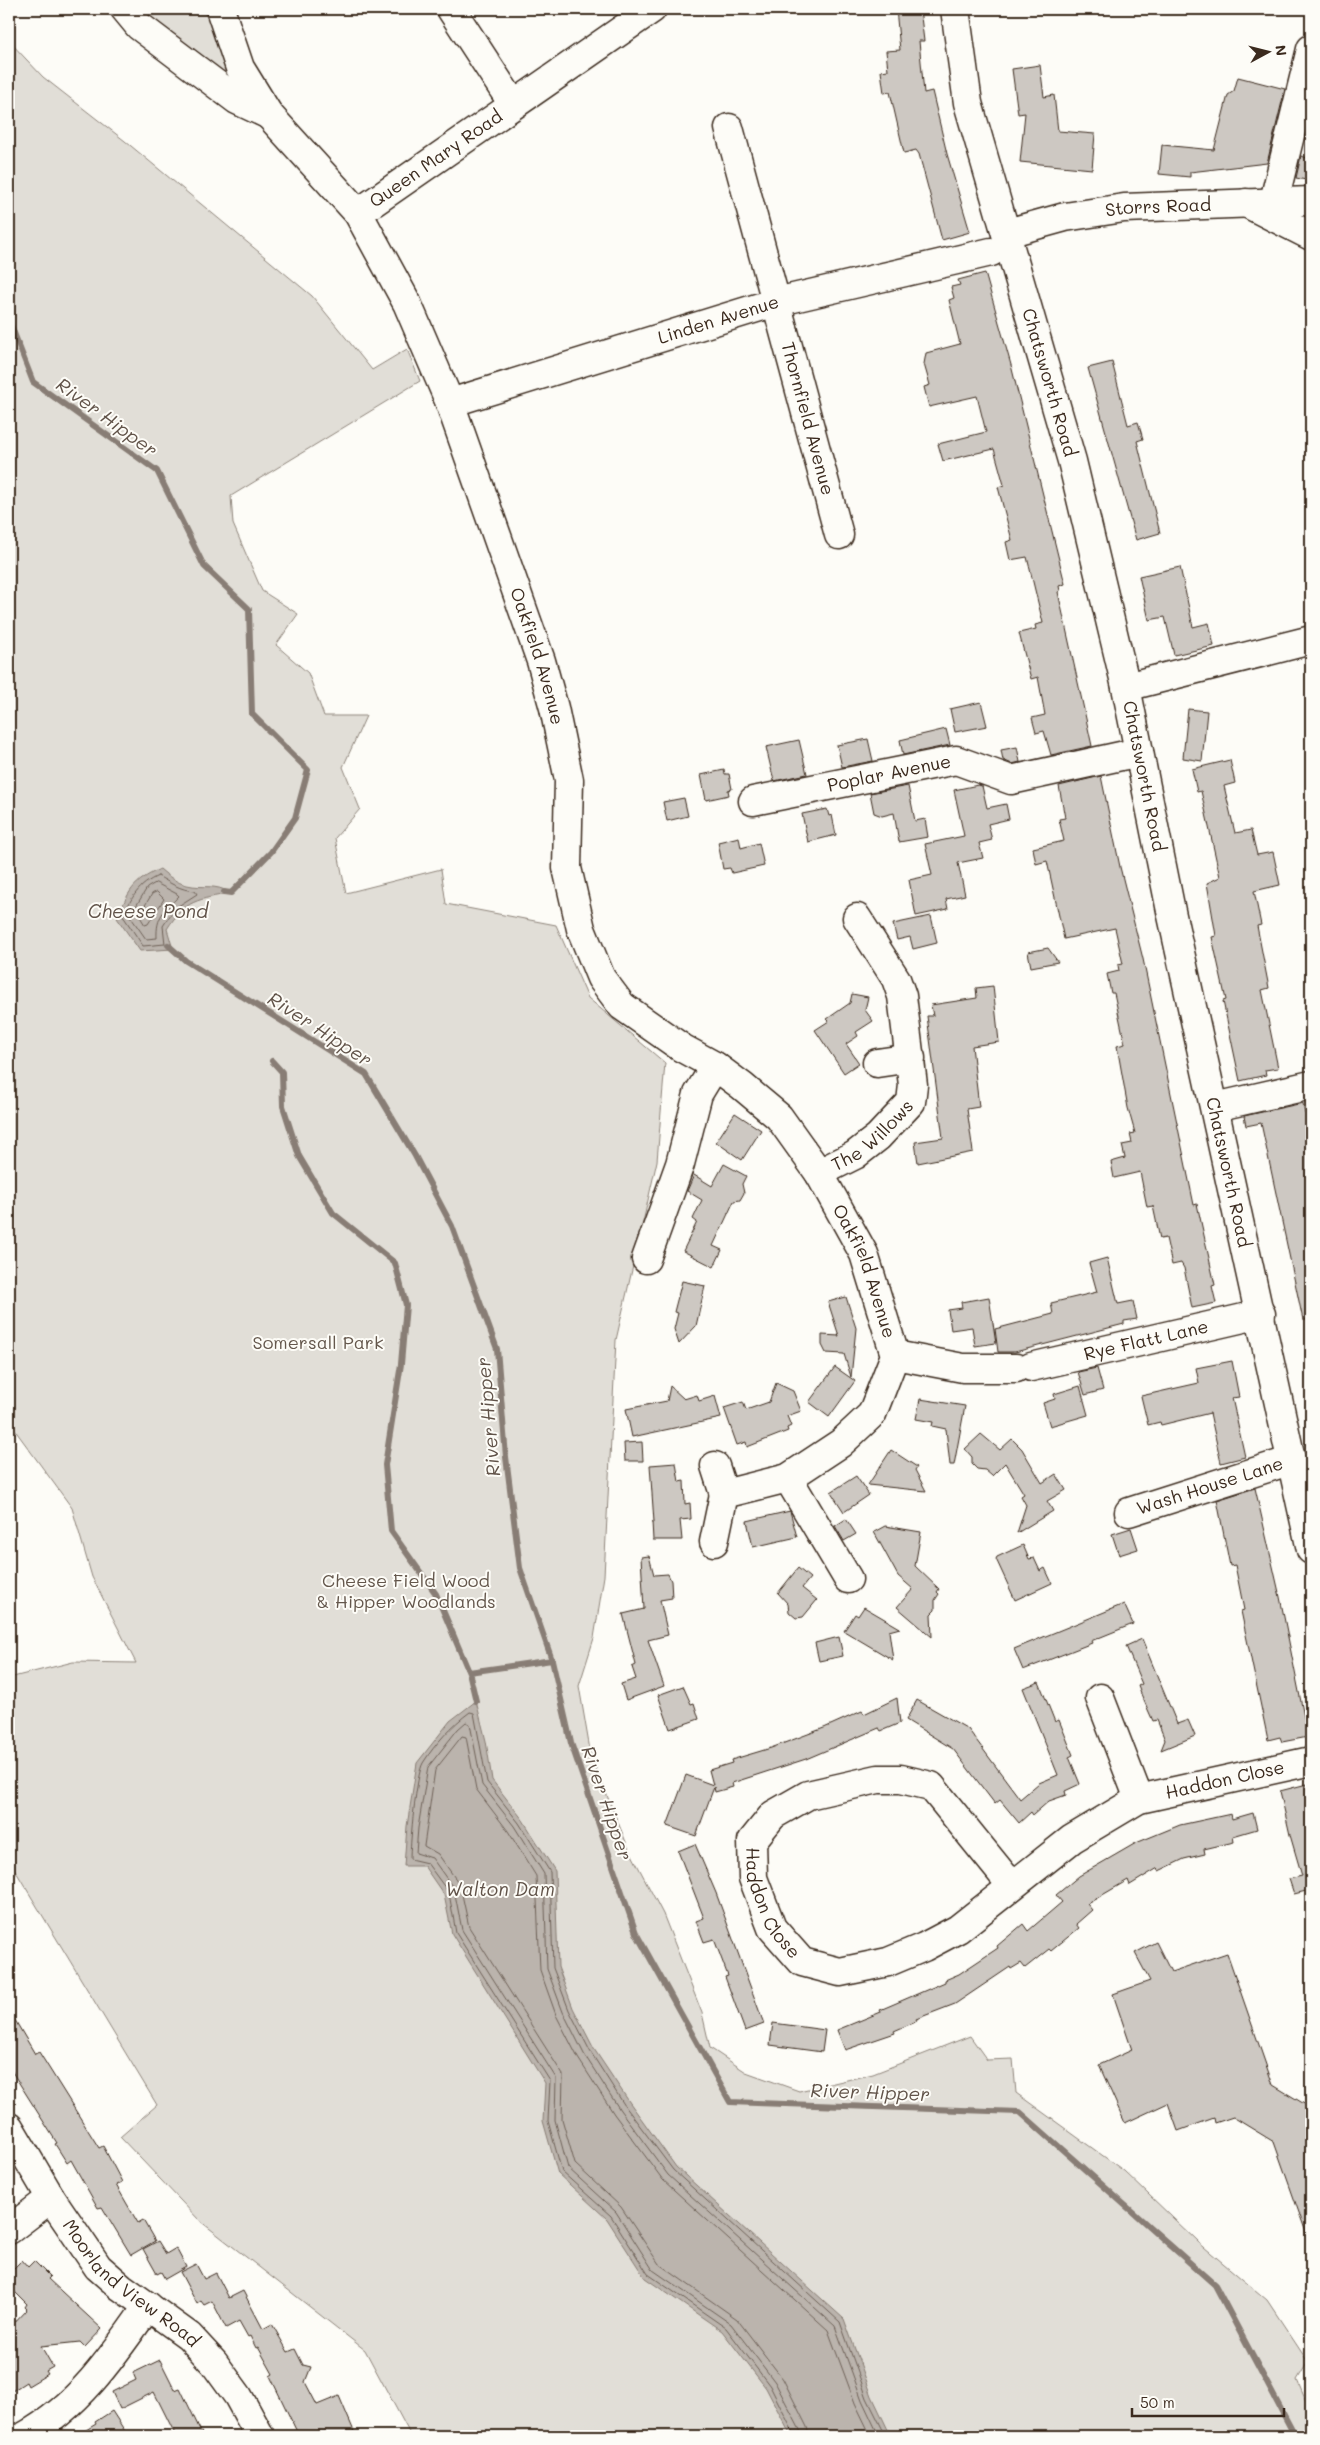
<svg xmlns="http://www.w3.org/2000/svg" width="1320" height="2445" font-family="Mali,sans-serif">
	<rect width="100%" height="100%" fill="#fdfcf7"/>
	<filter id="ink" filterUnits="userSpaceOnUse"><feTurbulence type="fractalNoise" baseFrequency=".02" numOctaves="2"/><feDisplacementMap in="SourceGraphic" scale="10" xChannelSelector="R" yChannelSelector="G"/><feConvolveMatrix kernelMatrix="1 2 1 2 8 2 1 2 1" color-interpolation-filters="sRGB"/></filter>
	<g filter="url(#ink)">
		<path fill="#e1ded7" stroke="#8e847a" d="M136 9H211L234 91Z
			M9 41 43 77 125 141 312 296 372 370 407 349 420 381 231 496 233 524 262 591 298 614 276 645 308 673 324 716H366L343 767 360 809 335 838 346 893 441 869 446 904 556 925 588 998 665 1063 657 1161 616 1340 604 1576 594 1638 579 1686 591 1756 628 1847 663 1914 702 2013 710 2048 746 2072 799 2091 873 2074 970 2036 987 2060 1013 2059 1016 2093 1124 2171 1198 2242 1267 2300 1308 2362 1297 2380 1311 2413V2436H411L365 2350 200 2221 120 2137 157 2105 9 1860V1678L73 1662 136 1663 92 1577 72 1508 9 1422Z"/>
		<path fill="#bbb4ad" stroke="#887d74" d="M160 869C168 876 177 883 187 885 204 889 214 883 231 893 198 900 186 899 167 929L173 949 140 951 117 918C129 891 132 882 160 869Z
			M476 1701 486 1741 492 1780 523 1820 555 1871 558 1967 573 2008 594 2049 630 2103 676 2167 844 2319 872 2396 891 2436H791L766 2388 722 2331 645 2278 607 2219 558 2174 543 2121 545 2083 452 1934 444 1895 424 1866H404L407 1826 417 1763 450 1721Z"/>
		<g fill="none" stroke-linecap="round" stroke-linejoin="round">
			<path stroke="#6e6157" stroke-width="1" d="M158 876C170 883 180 890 195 891L197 894 175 908 163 926 165 944 143 946 123 916C132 897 138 885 158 876Z
				M156 883 177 894 179 896C164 911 156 916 157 938L146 939 130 916 147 888Z
				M157 892 164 899 148 924 145 925 139 915 152 894Z
				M795 2436 770 2386 726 2328 648 2274 611 2216 562 2172 548 2121 550 2081 456 1933 449 1893 427 1863 410 1859C410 1843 416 1775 423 1763 435 1744 452 1725 470 1712L474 1713 487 1782 519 1823 550 1872 553 1968 569 2010 590 2051 625 2106 673 2170 840 2322 867 2398 886 2436
				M801 2436 800 2430 775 2382 731 2324 653 2270 616 2212 568 2168 555 2120 556 2078 462 1930 454 1889 432 1858 416 1853 418 1828 428 1767 458 1729 466 1722 470 1724 482 1785 514 1826 544 1874 547 1969 563 2012 584 2054 620 2110 668 2175 835 2326 862 2400 879 2436
				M809 2436 807 2427 783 2379 737 2319 659 2264 621 2207 575 2164 562 2119 563 2075 469 1927 460 1885 438 1854 424 1846 435 1770 462 1736 466 1737 476 1789 508 1831 536 1876 540 1970 556 2015 578 2058 614 2114 663 2180 828 2330 855 2403 871 2436"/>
			<path stroke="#887d74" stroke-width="6" d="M9 320 33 382 157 471 204 566 249 609 252 714 308 770 295 818 271 852 231 893 224 892
				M168 945 186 961 366 1074 415 1156 452 1226 497 1349 506 1457 520 1568 552 1660 571 1743 636 1933 730 2102 1020 2112 1215 2285 1295 2436
				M272 1061 282 1072 283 1106 299 1156 333 1213 395 1263 406 1305 401 1364 385 1465 391 1531 436 1594 469 1672 476 1701
				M469 1672 552 1660"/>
		</g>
		<path fill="#cdc8c2" stroke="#3b2a1e" d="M896 9H920L924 41H919L924 93 932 91 947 154 970 232 942 240 919 154 916 150 904 153 890 92 884 93 881 71 888 70 886 51 900 50Z
			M1040 65 1044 97 1054 95 1058 131 1095 134 1092 169 1020 162 1025 113 1018 114 1012 69Z
			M1238 77 1285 89 1267 163 1190 172V177L1159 174 1162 145 1214 150 1228 95 1234 91Z
			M1301 156 1311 159V181L1296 178Z
			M985 273 1011 365 1065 584 1059 586 1060 591 1058 592 1092 746 1051 755 1044 731 1036 733 1032 718 1045 715 1038 677 1031 679 1019 633 1036 629 1035 625 1043 623 1027 557 1010 560 1006 542 1012 540 998 487 1004 485 994 449 943 461 938 444 986 432 977 396 929 407 924 387 930 385 924 364 926 353 960 344 949 300 954 298 951 287 960 285 958 280Z
			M1112 362 1128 425 1138 422 1143 439 1137 441 1160 533 1136 540 1088 368Z
			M1180 567 1193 627 1209 623 1214 646 1174 655 1165 617 1149 620 1139 576Z
			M981 702 987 726 955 732 950 709Z
			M1188 709 1207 711 1202 761 1183 758Z
			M946 729 950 745 903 755 900 740Z
			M868 739 873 761 842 767 837 745Z
			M799 740 807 774 774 781 766 747Z
			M1017 747 1020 762 1012 764 1003 760 1001 750Z
			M1230 760 1235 783 1224 786 1235 833 1251 830 1257 855 1273 852 1280 885 1254 891 1261 925 1257 926 1269 988 1262 990 1278 1068 1265 1070 1266 1075 1240 1081 1223 1001 1226 1000 1212 937 1216 936 1207 883 1220 877 1201 791 1197 792 1192 769Z
			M724 770 725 774H729L732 789 728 790 729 795 706 800 701 775Z
			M1101 776 1120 867 1143 959 1194 1205 1197 1204 1215 1285 1212 1286 1216 1303 1192 1308 1184 1268 1181 1263 1172 1265 1166 1238 1160 1239 1153 1206 1147 1207 1140 1172 1114 1178 1111 1162 1125 1158 1122 1145 1132 1143 1130 1134 1135 1133 1128 1108 1117 1046 1125 1044 1114 993H1111L1107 974 1119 971 1118 965 1123 964 1115 928 1064 939 1047 861 1036 864 1033 848 1064 841 1059 819 1065 818 1059 786Z
			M978 785 982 786 987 808 1006 804 1009 819 988 824 992 840 979 843 983 858 958 863 965 895 946 899 948 909 916 916 909 880 932 875 925 844 964 836 954 790Z
			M908 786 915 821 925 819 928 837 899 842 894 813 882 816 874 813 870 793Z
			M684 798 688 816 667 821 663 802Z
			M827 809 829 816 832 815 836 835 808 842 802 814Z
			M739 837 741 848 759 843 764 866 732 873 730 868 723 869 718 842Z
			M931 916 937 943 913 949 910 937 897 940 893 924Z
			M1048 948 1058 962 1031 967 1028 952Z
			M993 986 999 1042 972 1046 979 1107 967 1109 973 1152 918 1163 915 1142 943 1138 927 1016H933L931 1005 977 998 976 988Z
			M852 994 868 997 865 1010 873 1021 856 1032 858 1036 846 1044 859 1063 844 1073 815 1030 829 1021 827 1019 850 1003Z
			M1303 1103 1305 1114 1311 1113V1320H1303L1261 1123 1246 1126 1244 1116Z
			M735 1113 761 1130 742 1160 716 1142Z
			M724 1164 746 1176 742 1184 744 1193 740 1200 734 1201 713 1246 722 1250 714 1267 683 1251 697 1222 693 1219 702 1200 687 1191 694 1175 712 1186Z
			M1107 1258 1118 1304 1133 1301 1137 1319 1124 1321V1324L1015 1352H998L995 1329 1053 1314 1051 1303 1097 1292 1089 1263Z
			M682 1281 705 1286 696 1326 679 1344 674 1329 678 1313 674 1312Z
			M846 1297 856 1328 851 1377 844 1354 826 1353 822 1345V1335L839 1336 828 1302Z
			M989 1297 996 1343 975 1346 972 1327 951 1330 948 1310 962 1308 961 1302Z
			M1232 1361 1239 1397 1232 1398 1245 1457 1221 1463 1210 1413 1161 1425 1160 1422 1148 1425 1141 1396 1199 1383 1196 1368Z
			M835 1367 855 1381 829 1417 809 1402Z
			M1097 1368 1103 1390 1085 1395 1078 1372Z
			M776 1383 793 1391 801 1411 787 1416 791 1426 787 1428 788 1431 747 1447 746 1442 737 1445 724 1408 743 1402 746 1410 769 1402Z
			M670 1386 684 1399 697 1395 699 1401 715 1396 721 1418 632 1437 626 1409 667 1401Z
			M1080 1386 1088 1415 1050 1426 1043 1403 1055 1399 1054 1394Z
			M920 1399 965 1406 954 1465H950L946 1429 932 1426 933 1422 916 1419Z
			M981 1434 1000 1450 1012 1439 1022 1449 1042 1483 1056 1474 1066 1490 1047 1501 1053 1511 1017 1533 1026 1505 1021 1496 1024 1494 1005 1463 992 1476 985 1470 977 1469 972 1464V1457L965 1449Z
			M642 1442 643 1461H625L624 1443Z
			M891 1450 917 1467 915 1470 926 1491 868 1485Z
			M676 1463 679 1482 684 1481 685 1504 690 1503 691 1519 680 1520 682 1540H653L652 1522H654L650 1465Z
			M856 1476 869 1495 844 1512 831 1492Z
			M1255 1488 1280 1597 1308 1737 1282 1742 1280 1737 1268 1740 1241 1611 1244 1610 1235 1565 1230 1566 1217 1500Z
			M790 1511 797 1537 753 1547 747 1521Z
			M846 1519 856 1534 844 1541 835 1526Z
			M885 1526 921 1532 915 1566 939 1589 937 1592 939 1594 935 1600V1610L931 1614 932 1637 897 1607 913 1589 898 1576 874 1532Z
			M1131 1528 1138 1549 1119 1555 1112 1534Z
			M1023 1545 1029 1559 1034 1558 1040 1571 1045 1568 1052 1583 1015 1600 996 1559 997 1557Z
			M649 1556 654 1575 668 1574 671 1581 672 1598 660 1600 668 1635 648 1640 664 1686 626 1700 621 1684 636 1679 632 1667 636 1665 623 1614 644 1609 641 1557Z
			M798 1568 810 1578 802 1588 817 1600 803 1617 796 1618 789 1612 788 1604 778 1593Z
			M1124 1604 1133 1624 1091 1641 1092 1643 1023 1670 1014 1649Z
			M864 1607 900 1628 889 1631 893 1660 844 1631 855 1614 858 1616Z
			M839 1637 843 1656 819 1661 815 1643Z
			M1142 1639 1177 1724 1188 1720 1195 1736 1161 1750 1165 1740 1157 1720 1153 1721 1141 1694 1138 1686 1142 1684 1126 1646Z
			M1039 1682 1055 1722 1059 1720 1073 1755 1069 1757 1080 1784 1065 1791 1066 1795 1049 1801 1033 1815 1031 1812 1019 1823 1000 1800 995 1804 953 1749 906 1720 917 1700 968 1729 1020 1799 1039 1783 1058 1775 1023 1688Z
			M683 1686 691 1704 694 1703 699 1719 670 1729 658 1695Z
			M897 1698 900 1723 881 1731 879 1728 806 1759 732 1783 733 1787 715 1792 714 1787 696 1836 667 1826 686 1775 713 1785 709 1770 732 1763 731 1760 771 1748 824 1728 862 1711 864 1714Z
			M1307 1784 1311 1803V1893L1307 1894 1306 1891 1294 1894 1289 1879 1302 1876 1290 1835 1280 1791Z
			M1253 1813 1257 1829 1233 1836 1234 1842 1204 1849 1205 1854 1184 1859 1159 1871 1158 1868 1130 1885 1128 1880 1087 1904 1092 1910 1076 1924 1079 1928 1051 1951 1049 1949 1025 1968 1021 1963 1011 1969 1010 1967 955 2004 916 2019 917 2021 894 2031 895 2033 845 2050 837 2030 881 2012 880 2010 945 1982V1980L959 1974 998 1948 997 1946 1023 1924 1028 1931 1062 1902 1056 1895 1079 1876 1136 1843 1180 1825 1231 1814 1232 1819Z
			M695 1844 716 1893 764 2024 745 2031 725 1977 728 1976 714 1939 704 1942 696 1921 704 1918 678 1851Z
			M1156 1942 1171 1972 1227 1953 1273 2085 1311 2108V2241H1309L1274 2142 1233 2117 1215 2123 1214 2118 1178 2131 1168 2103 1125 2123 1099 2065 1132 2050 1113 1994 1150 1981 1135 1953Z
			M9 2010 35 2054 39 2052 99 2148 103 2146 122 2182 116 2185 138 2223 143 2220 155 2241 131 2255 102 2207 98 2208 71 2160 67 2163 55 2144 57 2143 9 2067Z
			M773 2023 825 2030 822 2052 770 2045Z
			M158 2241 166 2254 176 2248 186 2267 165 2279 161 2272 157 2274 143 2249Z
			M22 2260 28 2267 34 2261 50 2277 48 2279 102 2329 85 2347 80 2342 41 2346 53 2367 46 2371 48 2374 28 2386 26 2382 9 2393V2328L27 2309 25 2307 27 2304 9 2286V2273Z
			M196 2264 204 2279 216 2273 229 2298 243 2291 263 2329 272 2324 288 2352 295 2349 303 2365 311 2367 305 2382 317 2405 339 2396 356 2436H299L270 2376 273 2374 258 2347 256 2348 250 2336 248 2337 239 2321 226 2328 212 2301 204 2305 201 2301 197 2304 180 2272Z
			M160 2360 175 2390 180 2388 203 2436H176L154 2392 120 2409 112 2392 136 2380 133 2373Z
			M112 2411 128 2436H76L96 2424 95 2422Z"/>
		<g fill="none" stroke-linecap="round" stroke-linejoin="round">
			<g stroke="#3b2a1e" stroke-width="31">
				<g id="minor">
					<path d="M125 9 139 26 237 100 269 115"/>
					<path id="s1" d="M220 9 240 68 269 115 358 213 407 303 450 403 541 661 554 708 569 780 567 868 581 929 601 978 622 1006 682 1048 715 1066 742 1086 779 1117 819 1173 864 1254 895 1355 872 1414 841 1443 788 1478 724 1494 714 1542"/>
					<path d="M451 9 513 104"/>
					<path id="s2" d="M729 128 839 535"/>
					<path d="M1274 201 1311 49"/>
					<path d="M1246 203 1311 236"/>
					<path id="s3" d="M358 213 652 9"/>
					<path id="s4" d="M450 403 776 302 991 252"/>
					<path d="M1126 687 1311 640"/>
					<path id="s5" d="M753 801 956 760 1011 780 1139 752"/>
					<path d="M877 1063 911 1058"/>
					<path d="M1215 1107 1311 1085"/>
					<path id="s6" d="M819 1173 855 1155 878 1137 911 1102 913 1085 902 996 896 979 857 918"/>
					<path d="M646 1259 680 1164 698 1094 715 1066"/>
					<path d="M895 1355 963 1368H1016"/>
					<path id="s7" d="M1031 1367 1261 1314"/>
					<path d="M715 1466 724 1494"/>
					<path d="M788 1478 848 1579"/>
					<path id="s8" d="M1129 1512 1292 1460"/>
					<path d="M1100 1698 1139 1799"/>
					<path id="s9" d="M1012 1886 931 1786 901 1779H878L808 1795 773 1815 752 1841 753 1878 772 1928 802 1962 840 1972 888 1962 924 1947 958 1929 1072 1839 1139 1799 1311 1761"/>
					<path id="s10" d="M9 2127 51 2198 98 2267 121 2287 189 2336 214 2363 238 2396 260 2436"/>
					<path d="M9 2230 51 2198"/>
					<path d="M25 2436C79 2406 113 2356 148 2306"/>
				</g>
			</g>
			<g stroke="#3b2a1e" stroke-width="31">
				<g id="major">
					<path id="s11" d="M1007 233 1065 217 1124 208 1311 201"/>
				</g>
			</g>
			<g stroke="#3b2a1e" stroke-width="31">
				<g id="highway">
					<path id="s12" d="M955 9 968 103 1072 461 1126 687 1171 911 1311 1550"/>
				</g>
			</g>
			<use href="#minor" stroke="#fdfcf7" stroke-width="28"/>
			<use href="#major" stroke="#fdfcf7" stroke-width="28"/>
			<use href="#highway" stroke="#fdfcf7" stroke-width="28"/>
		</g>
	</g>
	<g text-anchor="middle" stroke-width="4" stroke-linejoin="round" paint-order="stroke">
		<g font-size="18" fill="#3b2a1e" stroke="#fdfcf7">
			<text dy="6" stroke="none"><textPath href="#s3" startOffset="95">Queen Mary Road</textPath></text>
			<text dy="6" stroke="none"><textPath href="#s11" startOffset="154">Storrs Road</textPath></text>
			<text dy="6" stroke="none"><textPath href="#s4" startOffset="281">Linden Avenue</textPath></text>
			<text dy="6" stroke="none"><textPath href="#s12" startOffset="386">Chatsworth Road</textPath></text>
			<text dy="6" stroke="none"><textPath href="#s2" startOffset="301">Thornfield Avenue</textPath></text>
			<text dy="6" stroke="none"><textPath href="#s1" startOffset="729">Oakfield Avenue</textPath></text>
			<text dy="6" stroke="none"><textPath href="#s5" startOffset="139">Poplar Avenue</textPath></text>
			<text dy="6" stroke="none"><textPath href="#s12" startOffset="791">Chatsworth Road</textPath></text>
			<text dy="6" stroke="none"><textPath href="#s6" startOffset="66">The Willows</textPath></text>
			<text dy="6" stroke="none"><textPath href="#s12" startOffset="1196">Chatsworth Road</textPath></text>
			<text dy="6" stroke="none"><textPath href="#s1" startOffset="1466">Oakfield Avenue</textPath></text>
			<text dy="6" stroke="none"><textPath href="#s7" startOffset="118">Rye Flatt Lane</textPath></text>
			<text dy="6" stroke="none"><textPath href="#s8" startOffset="85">Wash House Lane</textPath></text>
			<text dy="6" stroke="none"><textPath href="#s9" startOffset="941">Haddon Close</textPath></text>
			<text dy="6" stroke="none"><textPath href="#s9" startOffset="395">Haddon Close</textPath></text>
			<text dy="6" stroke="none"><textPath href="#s10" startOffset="201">Moorland View Road</textPath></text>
		</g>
		<g font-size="18" fill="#64574c" stroke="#fdfcf7">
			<text x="318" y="1349">Somersall Park</text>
			<text x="406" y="1587">Cheese Field Wood<tspan x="406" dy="21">&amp; Hipper Woodlands</tspan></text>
		</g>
		<g font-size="19" font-style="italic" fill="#615349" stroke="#fdfcf7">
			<text transform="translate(107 417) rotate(36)" y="7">River Hipper</text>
			<text x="148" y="918">Cheese Pond</text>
			<text transform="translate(320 1029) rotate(33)" y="7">River Hipper</text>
			<text transform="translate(488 1417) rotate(-95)" y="7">River Hipper</text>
			<text transform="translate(607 1803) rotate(71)" y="7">River Hipper</text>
			<text x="500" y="1896">Walton Dam</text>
			<text transform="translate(870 2092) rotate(2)" y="7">River Hipper</text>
		</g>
	</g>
	<rect width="1320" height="2445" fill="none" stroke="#fdfcf7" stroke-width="30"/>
	<rect x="15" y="15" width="1290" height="2415" fill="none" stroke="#3b2a1e" stroke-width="2" filter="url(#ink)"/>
	<g transform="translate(1268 52) rotate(83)" stroke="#fdfcf7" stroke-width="4" paint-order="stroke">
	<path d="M0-4L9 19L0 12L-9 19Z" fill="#3b2a1e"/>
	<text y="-8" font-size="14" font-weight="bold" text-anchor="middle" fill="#3b2a1e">N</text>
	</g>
	<path d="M1132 2408v8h152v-8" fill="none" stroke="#3b2a1e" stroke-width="2.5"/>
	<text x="1140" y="2408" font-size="15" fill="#3b2a1e" stroke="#fdfcf7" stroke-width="4" paint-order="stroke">50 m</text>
</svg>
